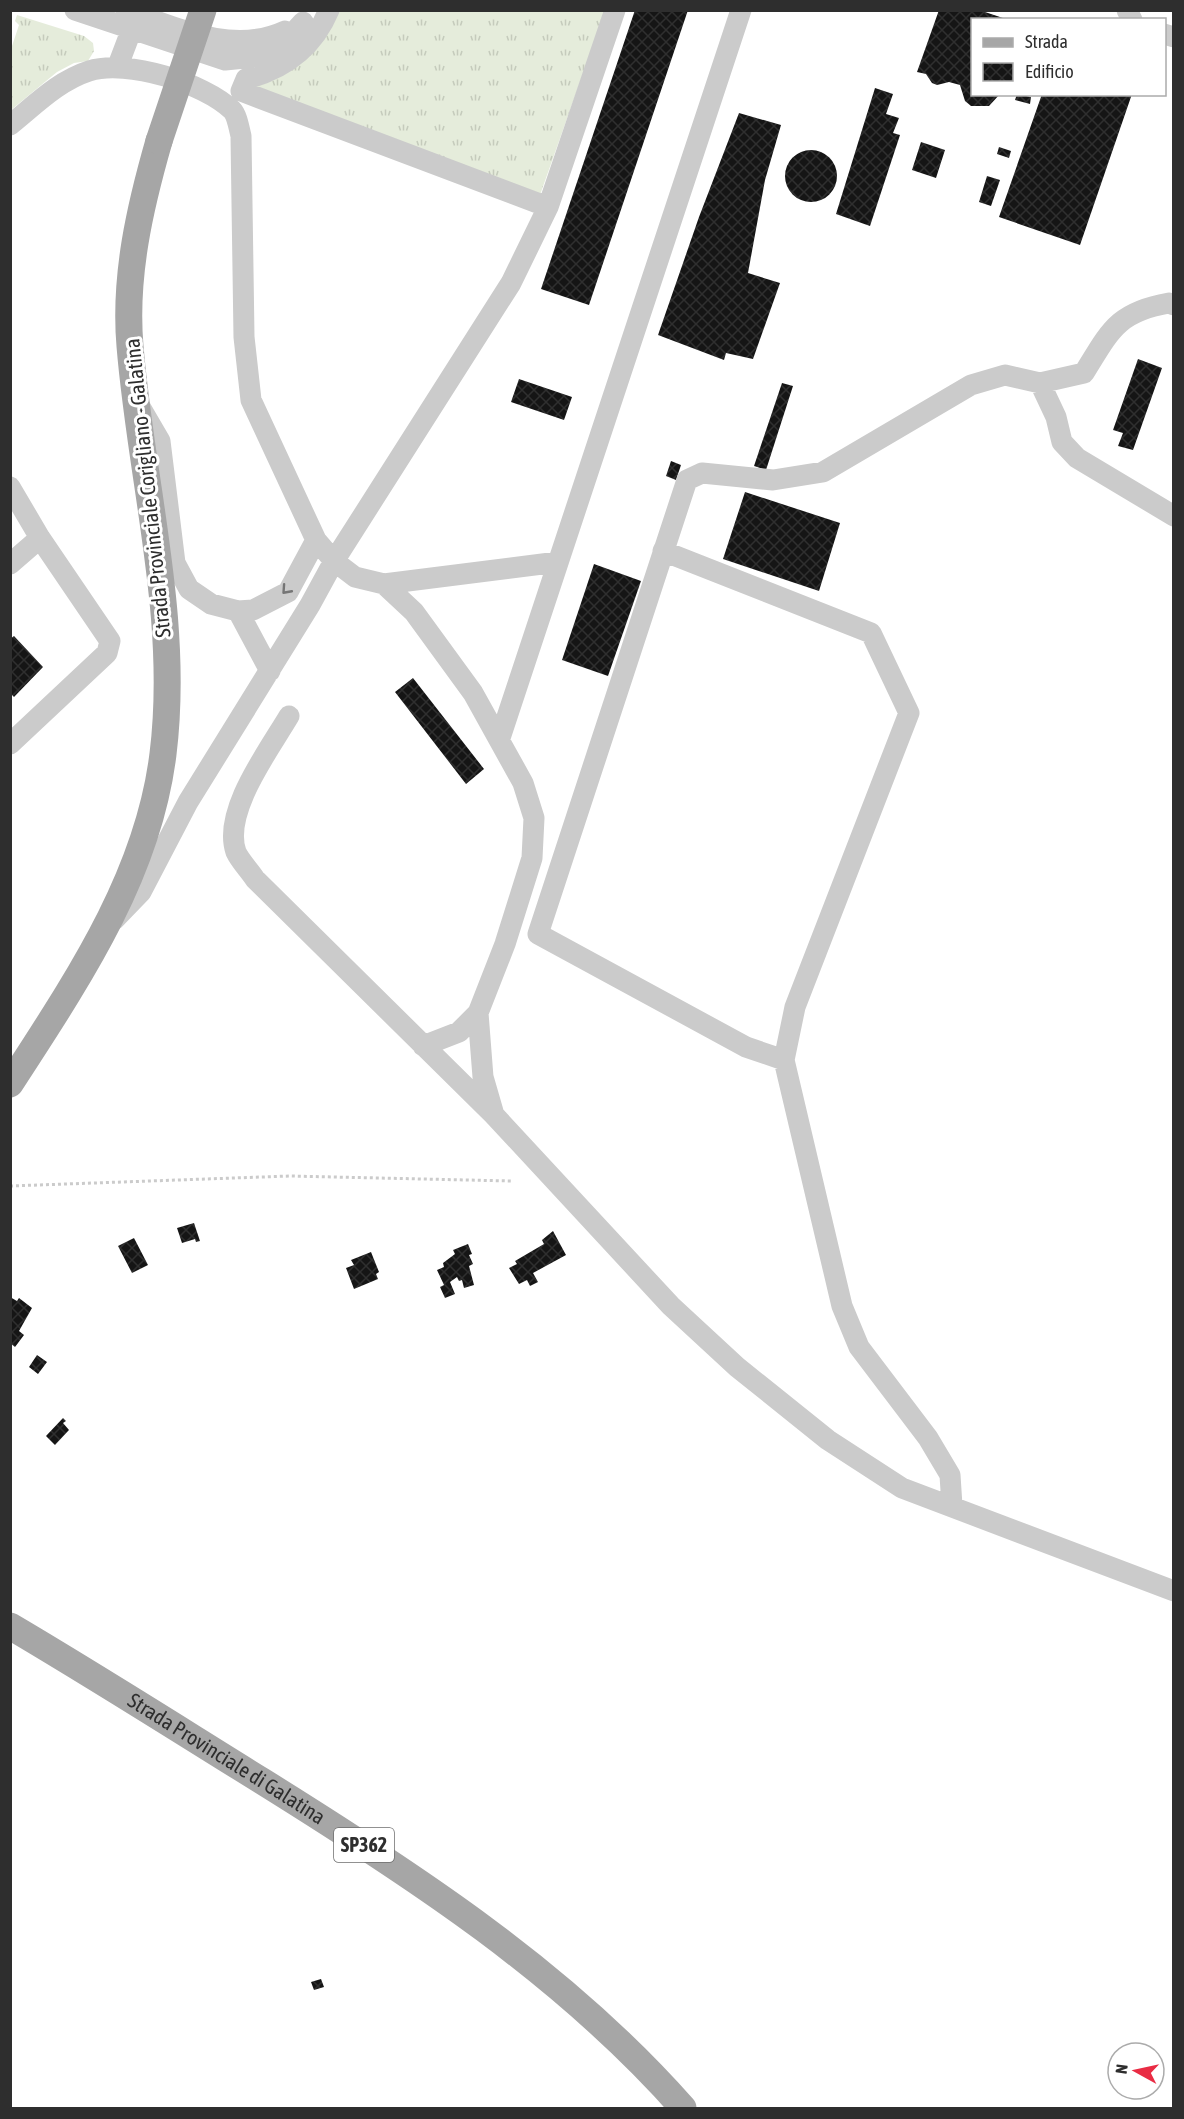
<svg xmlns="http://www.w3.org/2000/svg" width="1184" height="2119" font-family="'Asap Condensed',sans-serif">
	<defs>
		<pattern id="grass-tufts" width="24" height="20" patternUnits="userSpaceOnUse" patternTransform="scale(1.5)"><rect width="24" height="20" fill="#e5ecdb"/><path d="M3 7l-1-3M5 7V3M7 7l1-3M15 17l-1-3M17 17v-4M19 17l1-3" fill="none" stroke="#c5cbbc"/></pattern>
		<pattern id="building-cross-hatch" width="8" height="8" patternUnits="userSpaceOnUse" patternTransform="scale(1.5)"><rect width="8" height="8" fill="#151515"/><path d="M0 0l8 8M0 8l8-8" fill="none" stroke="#2f2f2f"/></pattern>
	</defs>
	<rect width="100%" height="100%" fill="#fff"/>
	<path fill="url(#grass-tufts)" d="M335 11H605L540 195 253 89Z
		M17 15 84 36 93 43 94 51 88 61 74 63 57 72 11 110V49L19 25 15 21Z"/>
	<path fill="url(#building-cross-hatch)" d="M635 10H688L589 305 541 289Z
		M939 10H979L1006 19 972 20V94H1000L989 106H971L965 101 960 85 949 82 937 85 932 83 926 74 917 72Z
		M875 88 893 94 886 114 899 118 893 133 900 135 870 226 836 214Z
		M1017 94 1031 97 1030 104 1015 100Z
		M1042 94H1132L1080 245 999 217Z
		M739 113 781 125 765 180 748 273 780 283 753 359 726 353 724 360 658 335 699 217Z
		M921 142 945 150 936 178 912 170Z
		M999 147 1011 151 1009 158 997 154Z
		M785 176a26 26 0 1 1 52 0a26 26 0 1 1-52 0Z
		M987 176 1000 180 991 206 979 202Z
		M1138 359 1162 368 1133 450 1118 446 1123 433 1113 430Z
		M519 379 572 397 564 420 511 402Z
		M782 383 793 386 766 470 754 466Z
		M671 461 681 465 676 480 666 476Z
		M745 492 840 523 819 591 723 559Z
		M594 564 641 581 608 676 562 660Z
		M14 636 43 667 14 697 10 693V639Z
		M413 678 484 769 466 784 395 692Z
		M194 1223 200 1241 196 1242 195 1239 182 1243 177 1228Z
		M553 1231 566 1255 533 1273 538 1282 530 1286 527 1280 519 1284 509 1268 517 1264 515 1261 544 1244 542 1240Z
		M134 1238 148 1265 132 1273 118 1246Z
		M468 1244 472 1254 469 1255 473 1264 469 1266 474 1285 464 1288 462 1280 459 1281 457 1277 450 1282 455 1294 445 1298 440 1287 444 1285 437 1270 444 1267 443 1263 455 1254 453 1250Z
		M371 1252 379 1272 376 1274 378 1279 354 1289 346 1268 354 1265 351 1260Z
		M10 1297 17 1301 19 1298 32 1308 19 1331 24 1335 15 1347 10 1343Z
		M37 1355 47 1362 38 1374 29 1367Z
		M63 1418 66 1421 63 1423 69 1430 55 1445 46 1436Z
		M321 1979 324 1987 314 1990 311 1982Z"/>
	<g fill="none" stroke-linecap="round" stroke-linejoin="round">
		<path stroke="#cbcbcb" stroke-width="3" stroke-dasharray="3 3" stroke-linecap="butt" d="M10 1186 290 1176 511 1181"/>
		<path stroke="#cbcbcb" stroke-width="21" d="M75 10 225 60 256 57 280 47 303 22
			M126 10C177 28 233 55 285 31
			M329 10C313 48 285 69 246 79L241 91 548 207
			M1127 10 1132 20
			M1164 34 1174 37
			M117 68 136 18
			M10 125C35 105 58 81 89 71 127 59 204 83 232 110 237 115 239 128 241 136L244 337 251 400 316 540 334 561 355 577 384 584 414 612 473 693 523 783 534 818 532 858 505 944 478 1013 459 1032 423 1046
			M1040 383 1056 417 1062 442 1077 458 1174 516
			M139 405 160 441 175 563 189 589 211 604 238 611 253 610 288 592 316 540
			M10 487 40 538 110 641 107 653 10 744
			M663 551 871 633 909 713 795 1007 784 1060 842 1306 859 1347 928 1438 950 1475 952 1506
			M10 564 40 538
			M384 584 558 562
			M238 611 270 671
			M289 716C269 750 222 812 236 852 240 861 250 871 255 879L494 1115 671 1306 737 1367 828 1440 902 1488 1174 1591
			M500 738 741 10
			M114 920 141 892 188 802 310 605 334 561 511 283 548 207 615 10
			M478 1013 483 1077 494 1115
			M784 1060 746 1047 538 934 687 480 702 473 773 480 823 472 971 385 1005 375 1040 383 1084 373C1110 331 1117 312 1169 303L1174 305"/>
		<g stroke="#a6a6a6" stroke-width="27">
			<path d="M10 1084C76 982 148 877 163 754 180 617 141 482 130 346 124 276 140 207 159 141"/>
			<path id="s1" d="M10 1626C95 1676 178 1729 262 1781 413 1875 565 1974 683 2108"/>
		</g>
		<path stroke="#a6a6a6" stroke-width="27" d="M159 141 203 10"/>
	</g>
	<defs><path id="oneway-chevron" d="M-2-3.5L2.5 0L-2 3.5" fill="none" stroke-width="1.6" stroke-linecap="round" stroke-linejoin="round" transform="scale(1.5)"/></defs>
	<use stroke="#757575" href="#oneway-chevron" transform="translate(286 590) rotate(132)"/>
	<g text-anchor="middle" stroke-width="6" stroke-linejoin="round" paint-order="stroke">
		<rect fill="#fff" stroke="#6d6d6d" stroke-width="1.5" x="334" y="1828" width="60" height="34" rx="4.5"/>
		<g font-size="20" font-weight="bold" fill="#2e2e2e">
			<text x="364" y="1852">SP362</text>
		</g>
		<g font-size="21" fill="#2e2e2e" stroke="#fff">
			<text transform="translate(148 488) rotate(-96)" y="7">Strada Provinciale Corigliano - Galatina</text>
			<text dy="7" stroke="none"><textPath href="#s1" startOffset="254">Strada Provinciale di Galatina</textPath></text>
		</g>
	</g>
	<rect width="1184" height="2119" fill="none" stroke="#2e2e2e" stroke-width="24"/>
	<rect x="971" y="18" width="195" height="78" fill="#ffffff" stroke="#ababab" stroke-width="1.5"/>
	<rect x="983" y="38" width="30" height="9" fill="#a6a6a6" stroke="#ababab" stroke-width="1.5"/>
	<text x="1025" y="48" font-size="18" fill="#2e2e2e">Strada</text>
	<rect x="983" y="63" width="30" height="18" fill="url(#building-cross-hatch)" stroke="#ababab" stroke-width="1.5"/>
	<text x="1025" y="78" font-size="18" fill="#2e2e2e">Edificio</text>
	<g transform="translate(1136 2071) rotate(278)"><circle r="28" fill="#ffffff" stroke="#ababab" stroke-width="1.5"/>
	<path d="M0-4.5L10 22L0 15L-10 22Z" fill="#e92c44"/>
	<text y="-9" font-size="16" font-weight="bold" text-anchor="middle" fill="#2e2e2e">N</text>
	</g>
</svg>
